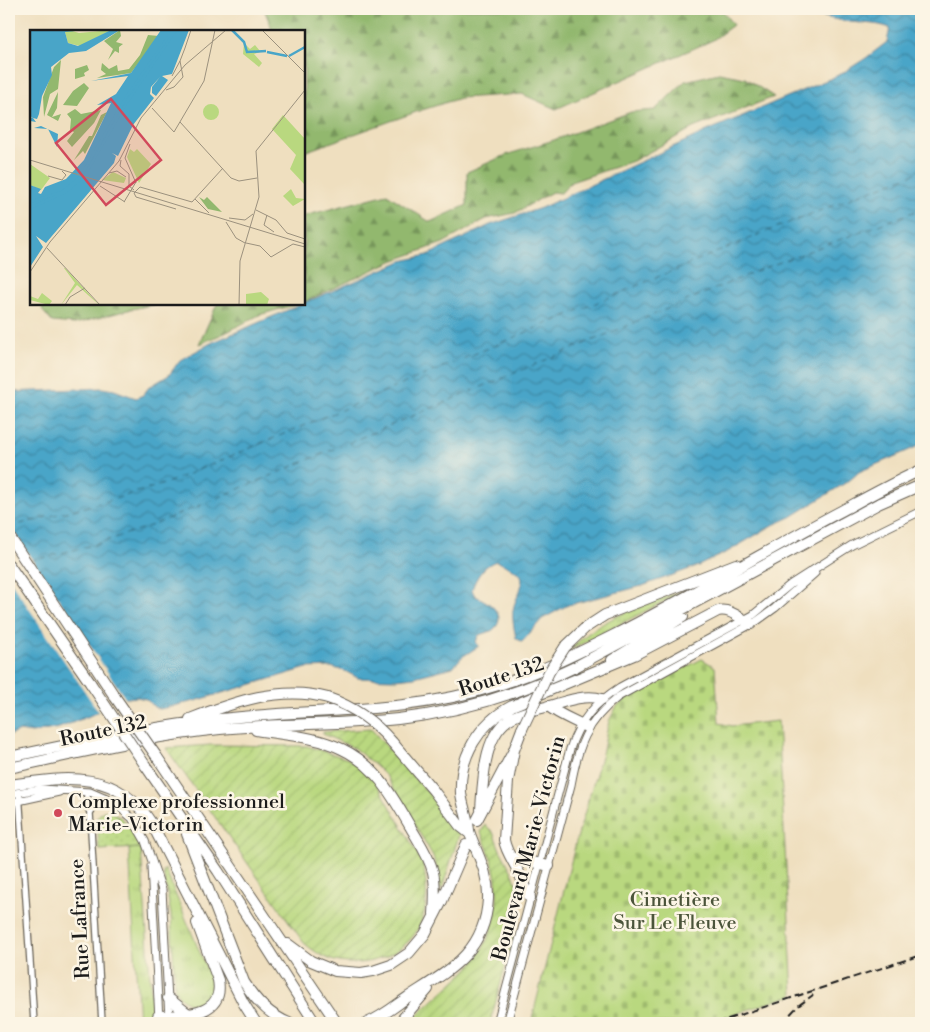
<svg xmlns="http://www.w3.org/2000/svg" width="930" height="1032" font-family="'Libre Bodoni',serif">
	<defs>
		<pattern id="grass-tufts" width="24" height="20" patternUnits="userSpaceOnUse" patternTransform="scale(1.25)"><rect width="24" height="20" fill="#b9d87f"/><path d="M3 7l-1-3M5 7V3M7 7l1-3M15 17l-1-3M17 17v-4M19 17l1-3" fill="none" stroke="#9eb96d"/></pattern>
		<pattern id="forest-firs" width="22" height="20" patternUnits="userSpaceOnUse" patternTransform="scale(1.25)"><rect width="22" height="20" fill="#92b86e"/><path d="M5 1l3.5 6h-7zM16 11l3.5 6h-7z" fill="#76955a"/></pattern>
		<pattern id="cemetery-stones" width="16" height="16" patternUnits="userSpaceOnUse" patternTransform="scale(1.25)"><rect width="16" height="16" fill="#b9d87f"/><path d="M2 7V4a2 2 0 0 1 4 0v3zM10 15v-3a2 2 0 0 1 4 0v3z" fill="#9eb96d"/></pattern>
		<pattern id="park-dots" width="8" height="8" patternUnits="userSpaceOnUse" patternTransform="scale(1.25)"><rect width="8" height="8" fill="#b9d87f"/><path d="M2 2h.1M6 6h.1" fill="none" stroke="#9eb96d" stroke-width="1.8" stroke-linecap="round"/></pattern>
		<pattern id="garden-furrows" width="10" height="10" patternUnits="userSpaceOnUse" patternTransform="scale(1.25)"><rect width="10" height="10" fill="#b9d87f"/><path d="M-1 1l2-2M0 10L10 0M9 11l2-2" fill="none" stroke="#9eb96d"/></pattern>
		<pattern id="water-waves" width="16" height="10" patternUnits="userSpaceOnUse" patternTransform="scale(1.25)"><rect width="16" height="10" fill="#49a5c8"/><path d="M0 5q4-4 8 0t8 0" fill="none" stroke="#3c86a2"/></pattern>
	</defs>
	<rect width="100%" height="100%" fill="#fcf5e5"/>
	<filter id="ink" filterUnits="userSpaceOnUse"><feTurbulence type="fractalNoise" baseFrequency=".02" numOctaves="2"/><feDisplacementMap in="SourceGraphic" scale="10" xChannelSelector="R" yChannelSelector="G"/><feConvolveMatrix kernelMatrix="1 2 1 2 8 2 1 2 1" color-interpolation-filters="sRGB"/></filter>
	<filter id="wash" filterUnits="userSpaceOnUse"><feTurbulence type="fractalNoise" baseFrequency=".0096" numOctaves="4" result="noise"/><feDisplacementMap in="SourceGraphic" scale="20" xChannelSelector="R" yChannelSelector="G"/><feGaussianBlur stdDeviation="1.12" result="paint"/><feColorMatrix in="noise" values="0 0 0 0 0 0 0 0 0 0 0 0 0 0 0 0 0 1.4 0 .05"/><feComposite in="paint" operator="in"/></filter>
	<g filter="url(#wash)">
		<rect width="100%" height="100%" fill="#efdfbf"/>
		<path fill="url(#grass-tufts)" stroke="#6a7a4e" d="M692 587 570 650C601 615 650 604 692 587Z
			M141 848 153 1023H139L129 849Z
			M165 869 211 979C217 1005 188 1014 175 990L171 914 163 872Z"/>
		<path fill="url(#forest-firs)" stroke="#576a45" d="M264 9H721L733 25 713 40 556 109 522 94 460 98 419 111 304 152V31H273Z
			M719 73 745 78 774 97 693 128 633 161 571 182 561 193 552 192 515 213 486 219 443 243 392 261 304 302V216L387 194 430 222 467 205V172L506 155 557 139 631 112 655 110 685 81Z
			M45 304H156L128 310 75 324 52 322 42 310Z
			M217 304H298L259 315 225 333 199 344Z"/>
		<path fill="url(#cemetery-stones)" stroke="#6a7a4e" d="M702 659 715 667 719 723 732 726 778 721 793 995 707 1023H531L576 842 603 750 609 721 617 706 632 695Z"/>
		<path fill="url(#park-dots)" stroke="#6a7a4e" d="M103 811C122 810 134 833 141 848L99 850 97 817Z"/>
		<path fill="url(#garden-furrows)" stroke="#6a7a4e" d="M371 729 442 808 460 832 442 889 440 888 438 873 433 856 387 777 376 766 354 748 323 734V732Z
			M211 745 307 746 348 759 361 768 376 782 423 863C427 885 429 906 419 927 405 954 370 967 340 962 326 960 315 952 304 943L166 748Z
			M485 825 493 832 500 850 513 874 517 886 520 912 490 1023H410C427 1004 447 989 465 971 489 948 501 912 496 880 494 863 487 848 481 832Z"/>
		<path fill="url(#water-waves)" stroke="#326072" d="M794 9H921V445L859 472 850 480 791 517 773 525 729 551 698 566 642 586 568 605 542 619 522 642 516 638C514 629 512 619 513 610 515 597 525 588 521 575L513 569 496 561C484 565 475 578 472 590L475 596C486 600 508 614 495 628 491 633 483 632 478 636L476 642 479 646 462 657 453 667 414 677 396 679 358 678 345 671 331 667 307 668 195 701 160 709 154 707 146 699 137 697 127 698 87 717 59 728 32 733 19 731 9 736V392L102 388 114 390 136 398 143 395 149 387 169 375 180 360 211 343 402 261 428 255 490 225 541 208 707 131 841 74 866 58 887 42 890 28C875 22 860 24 844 21 827 18 810 14 794 9Z"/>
		<path fill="#efdfbf" d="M9 525 127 701 100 714 9 579Z"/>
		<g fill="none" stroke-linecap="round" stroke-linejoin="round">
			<path stroke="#305a69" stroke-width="1" stroke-dasharray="6 5" stroke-linecap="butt" d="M9 527 108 501 167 483 765 232 921 171
				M30 561 93 545 153 525 767 267 921 209"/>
		</g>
	</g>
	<g filter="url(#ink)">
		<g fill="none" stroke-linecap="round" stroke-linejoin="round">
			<g stroke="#666055" stroke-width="8">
				<path id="minor" d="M19 792 34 1023
					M87 792V804L90 813 102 1023
					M90 813 96 804 105 798"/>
			</g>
			<g stroke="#666055" stroke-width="9">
				<path id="tertiary" d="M9 794 41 789 90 792 113 802 132 818 145 841 162 890 169 1018
					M9 803 59 792
					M151 866 159 1020
					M497 1023 570 749C579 721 595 703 620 687L753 615 791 584 852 545 921 511
					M507 1023 571 785C578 747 586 722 618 697L757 621 775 608 815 573"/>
			</g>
			<g stroke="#666055" stroke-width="12">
				<path id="motorway" d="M9 536 115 697
					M9 565 91 684
					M565 647 585 628 605 615 736 564
					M612 660 683 617
					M548 706C559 715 576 721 588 728
					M190 719C234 702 281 685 328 698
					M256 730C285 735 315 736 342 749 376 765 393 797 411 828 419 842 429 856 433 872 436 886 435 900 434 914
					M392 742 433 790 460 826 469 833
					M514 750 508 781 504 840C506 852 514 862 519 873 523 881 525 890 530 898
					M9 757C78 743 149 727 220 719 314 708 404 715 495 686 536 674 574 655 612 636 690 597 765 551 843 510 869 496 894 482 921 470
					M157 757 337 1023
					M145 765 218 871 315 1023
					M9 768C79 753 149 736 220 729 279 723 339 725 398 719 459 712 519 694 575 667L878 504 921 485
					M9 785C65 777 117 768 152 824L244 1004 256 1023
					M481 810C483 781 483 732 513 717 524 711 538 709 550 706 566 701 586 694 602 699
					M477 820 514 750 522 729
					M187 834 244 982C255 1000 269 1015 289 1023
					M511 857 549 866
					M288 944 311 961 335 971 361 973 373 971 391 965 409 953 425 934 442 901 466 845
					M168 998 187 1013
					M158 1016C183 1015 225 1017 218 980L197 923
					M159 1023 206 1021 225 1023
					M367 1023C382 1017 395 1006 408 997 448 971 485 953 488 899 489 874 478 856 470 834 468 829 469 824 467 819 465 810 462 802 461 793 459 757 479 723 512 706L634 655 718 611C729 608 740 618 751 624
					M399 1023 428 989"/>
			</g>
			<use href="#minor" stroke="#fff" stroke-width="5.5"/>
			<use href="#tertiary" stroke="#fff" stroke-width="7"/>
			<use href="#motorway" stroke="#fff" stroke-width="10"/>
			<path stroke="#1c1c1c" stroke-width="2" stroke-dasharray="8 4" stroke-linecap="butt" d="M716 1023 921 955
				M782 1023 798 1006 813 995"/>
			<g stroke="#666055" stroke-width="12" stroke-linecap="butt">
				<path id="motorway-bridge" d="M91 684 145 765
					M115 697 157 757
					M328 698C354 707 374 721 392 742
					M522 729 549 672 565 647"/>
			</g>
			<use href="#motorway-bridge" stroke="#fff" stroke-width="10"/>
		</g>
	</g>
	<circle fill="#d1495b" stroke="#fcf5e5" stroke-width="2" cx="58" cy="813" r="5"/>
	<g text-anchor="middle" stroke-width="5" stroke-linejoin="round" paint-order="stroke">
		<g font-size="20" fill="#1c1c1c" stroke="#fcf5e5">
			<text transform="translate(501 676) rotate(-18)" y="7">Route 132</text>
			<text transform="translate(103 730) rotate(-12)" y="7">Route 132</text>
			<text transform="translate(528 848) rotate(-75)" y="7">Boulevard Marie-Victorin</text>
			<text transform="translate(79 919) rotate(-93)" y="7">Rue Lafrance</text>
		</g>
		<g font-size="20" fill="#1c1c1c" stroke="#fcf5e5" text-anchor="start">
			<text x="68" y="808">Complexe professionnel<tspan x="68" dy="23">Marie-Victorin</tspan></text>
		</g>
		<g font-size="20" fill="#4b543a" stroke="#fcf5e5">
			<text x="675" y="906">Cimetière<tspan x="675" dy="23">Sur Le Fleuve</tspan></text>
		</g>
	</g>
	<g transform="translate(30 30)">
		<rect width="275" height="275" fill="#efdfbf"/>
		<path d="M39 0 49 3 81 0 50 16 38 13 35 2ZM253 85 275 109V155L260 139 266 125 242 99ZM34 238H35L69 275 47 255 31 275 45 253ZM231 262 239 269 237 275H216V264Z" fill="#b9d87f"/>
		<path d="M90 0 91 6 86 12 93 14 89 17V23L85 21 78 30 83 19 74 11ZM118 5 129 6 101 43 67 48 76 44 71 40 72 33 79 39 87 35 88 41 99 39 110 25ZM31 30 28 59 20 64 14 87 13 67 24 37ZM57 35 59 40 54 43 55 46 45 49V39ZM54 53 59 58 47 76 33 75 43 61ZM28 62 27 78 22 87 31 84 28 91 17 85ZM45 79 51 84 71 80 64 93 42 117 37 111 44 102 40 100 41 89 37 84ZM77 82 55 124 53 121 44 130 59 106H62L71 85ZM169 167 174 170 177 167 192 182 178 179Z" fill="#92b86e"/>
		<path d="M100 119 104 122 107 119 121 134 109 153 97 127Z" fill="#b9d87f"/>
		<path d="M214 13 220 19 225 15 230 21 236 20 224 24 232 33 229 37 213 24ZM173 82a8 8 0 1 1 16 0a8 8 0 1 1-16 0ZM0 134 20 148 11 160 0 155ZM261 159 266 168 275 169 263 176 253 166ZM12 263 22 271 19 275 0 270V266L8 269Z" fill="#b9d87f"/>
		<path d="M83 142 96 148 94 153 72 150Z" fill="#b9d87f"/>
		<path d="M0 0H55L35 2 38 13 48 16 81 0H90L56 21 39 23 21 37 22 45 12 66 9 84 7 89 3 88 6 92 0 91V87L3 88 0 86ZM131 0H159L142 44 132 46 138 50 126 66 122 63V57L130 47 121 57 120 64 124 68 103 95 88 126 82 123 86 126 84 133 16 213 6 206 13 217 0 237V155L11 159 8 163 11 164 15 157 36 149 54 130 81 73 67 75 86 64 98 46 61 51 101 43ZM11 96 28 104 27 117 18 99 4 98Z" fill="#49a5c8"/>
		<path fill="none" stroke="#49a5c8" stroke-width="2.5" d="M202 0 214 12 217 22 236 21M237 22 257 26M259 26 275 17M52 144 97 66 143 0M55 145 97 72 146 0M0 172 32 162 50 147M0 178 36 162 52 148"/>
		<path fill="none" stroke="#9b917e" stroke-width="1" d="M232 0 275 43M155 18 161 0M142 46 150 31M136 60 144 57 153 47 150 31 155 18M122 78 144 102 174 51 185 0M150 92 201 148 209 151 227 148M100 114 95 128 106 153M0 130 275 214M91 130 90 136 99 144V156L104 160M79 143 87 141 96 147M18 146 32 150 36 145 32 141M70 156 95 172M165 169 179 183M94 172 106 152M146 179 106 167 104 163 110 157 162 172 193 138M226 180 246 190 257 203 275 209M237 185 234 195 244 202M199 188 215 190 223 184M196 192 206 208 215 213M216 213 230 216 241 227 263 214 275 217M17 218 70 275M0 242 20 212 89 131 111 88 155 35 196 0M35 275 40 267 55 258M209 275 210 231 229 167 226 121 275 60"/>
		<path fill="#d1495b" fill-opacity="0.15" stroke="#d1495b" stroke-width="2.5" d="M81 69 131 130 76 175 26 113Z"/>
		<rect width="275" height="275" fill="none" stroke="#1c1c1c" stroke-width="2.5"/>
	</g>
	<rect width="930" height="1032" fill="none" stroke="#fcf5e5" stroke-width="30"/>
</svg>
